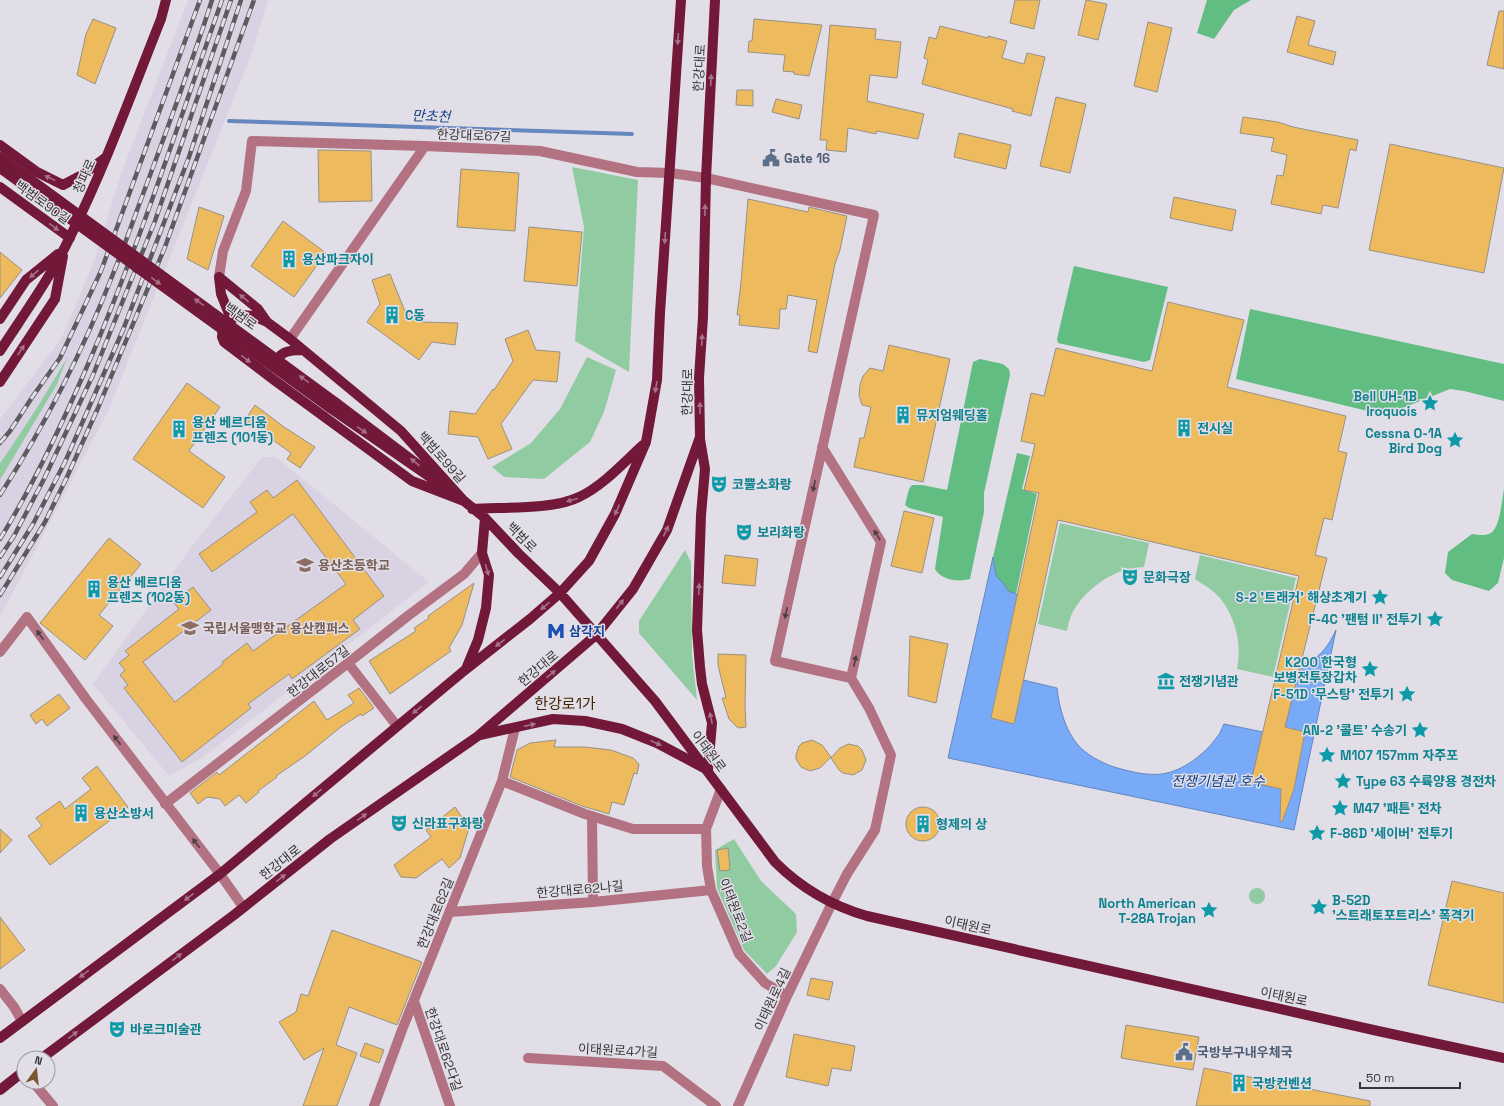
<svg xmlns="http://www.w3.org/2000/svg" width="1504" height="1106" font-family="'Space Grotesk','Noto Sans KR',sans-serif">
	<rect width="100%" height="100%" fill="#e2dee7"/>
	<path fill="#d9d2e2" d="M188 0H268L252 53 109 409 0 617V419L62 337 94 261 122 171Z
		M262 457H276L429 582 202 758 169 776 93 684 190 549Z"/>
	<path fill="#91cba2" d="M572 167 638 180 629 372 575 341 584 227Z
		M587 357 616 370 604 412 590 442 544 479 504 477 492 467 531 443 560 409Z
		M67 358 57 384 0 480V463L8 452 40 403Z
		M1060 523 1149 543 1144 567C1138 568 1131 568 1125 570 1104 576 1080 595 1071 616 1069 621 1068 626 1067 631L1038 624Z
		M685 550 691 562 692 655 697 700 639 633V621Z
		M1200 555 1296 578 1273 677 1237 669C1242 644 1236 618 1220 598 1213 590 1204 585 1195 579Z
		M734 839 761 881 796 914 797 932 776 966 767 974 744 950 717 888 715 850Z
		M1249 896a8 8 0 1 1 16 0a8 8 0 1 1-16 0Z"/>
	<path fill="#61bd81" d="M1207 0H1251L1234 10 1214 39 1197 33Z
		M1074 266 1168 287 1150 360 1144 362 1058 343 1057 339Z
		M1250 309 1504 364V401L1464 391 1450 389 1400 409 1380 414 1236 379Z
		M980 359 1003 364 1009 369 1010 375 984 493V512L970 579C959 582 942 581 935 569L943 517 909 508 905 505 909 489 912 485H922L947 490 973 362Z
		M1017 453 1030 456 1022 489 1037 494 1016 594 1008 591 1003 583 996 576 993 557Z
		M1504 489V558L1498 583 1489 591 1452 580 1445 573 1448 552 1472 534C1478 535 1486 536 1491 533 1500 527 1502 500 1504 489Z"/>
	<path fill="#78aaf7" stroke="#6487be" d="M993 557 996 576 1003 583 1008 591 1018 595 992 718 1014 724 1023 680 1057 688C1059 707 1065 730 1078 745 1087 755 1099 761 1111 766 1127 771 1146 776 1162 774 1183 771 1205 754 1217 737 1220 734 1222 728 1224 724L1263 732 1251 782 1271 787 1300 665C1319 660 1328 647 1336 630L1294 830 948 758Z"/>
	<g fill="none" stroke-linecap="round" stroke-linejoin="round">
		<path stroke="#6487be" stroke-width="4" d="M229 121 632 134"/>
	</g>
	<path fill="#edba5d" stroke="#969189" d="M1015 0H1040L1034 29 1010 23Z
		M1086 0 1107 4 1098 40 1078 35Z
		M1499 11H1504V69L1487 65Z
		M1297 16 1315 21 1308 45 1336 52 1333 65 1287 52Z
		M93 19 116 28 95 84 77 75 86 34Z
		M754 19 822 25 809 76 794 74V72L783 71 785 55 748 52 749 41H752Z
		M1148 22 1172 28 1157 92 1134 86Z
		M830 25 876 29 875 39 901 42 897 78 870 75 867 101 924 114 918 139 877 131 876 134 848 128 846 152 826 150 827 140H820Z
		M940 26 988 38V36L1007 41 1002 58 1024 64 1027 53 1045 57 1031 116 1012 111 1013 109 922 84 928 60 924 58 929 37 936 39Z
		M737 90H753V106L736 105Z
		M1056 97 1086 104 1070 173 1040 166Z
		M776 99 802 105 799 119 772 112Z
		M1243 117 1278 122 1293 127 1358 140 1356 151 1350 149 1338 208 1323 205 1321 214 1271 204 1277 175 1283 176 1287 155 1271 151 1274 138 1240 133Z
		M959 133 1011 145 1006 169 954 157Z
		M1390 144 1504 168 1484 273 1369 250Z
		M318 150 371 151 372 201 319 202Z
		M461 169 519 173 515 231 457 227Z
		M1174 197 1236 210 1232 231 1170 218Z
		M748 199 808 212 809 207 847 216 840 250 835 264 817 353 808 351 817 300 788 295 786 309H780L779 329 739 325 740 315H737L741 282Z
		M199 207 224 216 208 270 187 259Z
		M283 221 326 253 294 297 251 266Z
		M529 227 582 232 577 286 524 281Z
		M0 252 22 270 0 298Z
		M390 274 404 309 423 322 458 323 455 345 432 342 419 360 367 322 380 304 372 280Z
		M1168 302 1244 320 1227 387 1346 416 1338 451 1347 453 1332 520 1324 518 1315 555 1327 558 1285 727 1305 732 1294 789 1282 822 1280 821 1281 789 1251 782 1299 576 1058 520 1014 724 991 718 1039 493 1024 490 1035 444 1021 441 1031 393 1044 396 1056 348 1152 371Z
		M528 330 536 350 560 352 557 382 533 380 501 424 512 449 488 459 478 437 448 434 450 411 475 414 493 389 494 390 513 361 505 339Z
		M889 345 950 359 923 482 854 467 860 438H864L871 407 862 405 859 395 860 385 863 376 870 368 883 371Z
		M187 383 220 407 189 451 225 477 203 508 133 459Z
		M255 405 284 427 315 447 300 468 287 459 291 453 245 420Z
		M297 480 384 596 353 620 360 629 292 679 289 674 248 704 251 708 182 762 124 688 128 685 120 675 125 670 119 663 129 655 125 651 179 609 173 602 193 587 211 610 143 662 175 702 223 664 222 662 247 643 253 651 346 584 293 514 212 572 199 554 257 512 250 502 267 490 273 498Z
		M904 511 934 518 922 573 891 566Z
		M109 538 141 564 99 615 113 626 85 660 40 623Z
		M725 555 758 559 755 586 722 583Z
		M474 583 462 625 449 648 451 651 390 694 369 661 416 631 414 628 429 618 428 616Z
		M910 636 948 644 936 703 908 696Z
		M718 654 746 655 745 706 746 727 738 728 729 719 722 698H726L718 665Z
		M359 688 374 708 362 716 361 714 342 726 305 756 276 776 277 777 258 791 259 792 246 803 239 795 225 806 220 799 207 797 198 804 190 793 217 772 219 775 314 701 327 720 354 703 348 695Z
		M59 694 70 708 47 726 42 719 36 724 30 715Z
		M556 740 554 747H585L611 750 633 758 639 764 637 774 634 773 624 805 612 802 609 814 582 806 510 777 517 750 530 743Z
		M812 740 822 745 831 757 820 768 810 771 801 767 796 759V755L799 746 802 743Z
		M848 744 858 746 862 750 866 760 862 770 853 775 843 773 839 770 831 758 840 748Z
		M97 766 128 807 50 865 28 836 42 826 36 818 60 801 65 809 91 789 82 778Z
		M906 824a17 17 0 1 1 34 0a17 17 0 1 1-34 0Z
		M455 807 469 828 460 858 449 868 442 859 416 878 401 877 394 865 431 837 426 830Z
		M0 829 12 840 0 853Z
		M728 848 730 870 720 871 717 850Z
		M1452 881 1504 893V1003L1428 985Z
		M0 917 25 950 0 969Z
		M332 930 422 962 397 1025 349 1007 336 1045 357 1053 337 1106H303L324 1048 304 1060 279 1022 296 1012 301 994 308 996Z
		M811 978 833 982 829 1000 807 995Z
		M1126 1025 1199 1037 1193 1070 1121 1058Z
		M794 1034 855 1046 851 1071 832 1068 828 1086 786 1077Z
		M365 1043 384 1050 379 1063 360 1056Z
		M1204 1068 1370 1101V1106H1196Z"/>
	<g fill="none" stroke-linecap="round" stroke-linejoin="round">
		<path stroke="#b27281" stroke-width="10" d="M219 277 223 251 246 191 252 141 425 146
			M290 339 425 146 540 151 637 172 670 173 706 178 874 215C842 363 808 512 775 661L851 678 881 542 822 447
			M0 652 27 617 86 699 220 874 243 907
			M348 663 397 726
			M502 781 585 814 633 829H706
			M721 789 706 829 707 866 711 890 739 954 765 983 787 996
			M165 804 348 663 409 615 464 574 482 553
			M592 816 593 902
			M450 912 593 902 711 890
			M0 989 14 1007 22 1021
			M414 1001 450 1106
			M528 1058 663 1066 716 1106
			M33 1082 53 1106
			M374 1106 402 1030 502 781 515 728
			M738 1106 787 996 832 903 847 874 875 830 891 755 869 708 851 678"/>
		<path stroke="#721838" stroke-width="10" d="M0 145 37 172 63 185 84 174 105 158
			M0 187 70 238
			M219 277 258 309 267 322
			M219 277 221 294 231 319
			M0 319 26 280 58 254
			M0 351C24 314 51 277 70 237 105 167 132 92 161 19L166 0
			M274 367C279 351 288 350 303 350
			M0 382 55 299 63 256
			M335 402 441 482
			M330 408 450 491
			M700 439 705 469 701 515 697 630 700 667 702 684 712 723 708 770
			M464 501 412 481 274 380 224 342 222 337 223 326 231 319 242 315 253 316 267 322 290 339 401 431 464 501 485 518 519 554 560 593 655 701 775 862C801 888 832 906 867 916L1378 1031 1504 1058
			M472 509C502 507 553 510 579 497 603 486 624 462 643 445
			M466 669 478 640 486 608 489 575 482 553 485 518
			M480 735 553 719 585 721 622 729 657 743 704 768
			M0 1038 220 874 465 670 530 619 560 593 589 561 615 514 646 442 657 380 660 313 681 0
			M42 1058 234 915 330 839 478 736 596 635 633 589 667 530 700 437 699 378 703 317 706 178 715 0
			M0 1090 24 1071"/>
		<g stroke="#5d5b5f" stroke-width="4.5">
			<path id="rail" d="M0 443 10 431 33 396 60 358 101 271 200 0
				M0 495C45 425 83 351 113 274 125 245 135 215 146 186 169 124 192 63 212 0
				M0 539C36 481 65 418 92 355 141 239 180 119 222 0
				M0 557 14 536 44 479 93 375 155 221 231 0
				M0 577 33 524 65 462 123 330 189 157 241 0
				M0 595 45 522 67 477 98 408 165 247 254 0"/>
		</g>
		<use href="#rail" stroke="#e2dee7" stroke-width="3" stroke-dasharray="9" stroke-linecap="butt"/>
		<path stroke="#721838" stroke-width="10" d="M0 157 335 402
			M0 168 330 408"/>
	</g>
	<defs><path id="oneway-solid" d="M-6-.8H1V-3.2L6.5 0L1 3.2V.8H-6Z"/></defs>
	<g fill="#a47187">
		<use href="#oneway-solid" transform="translate(678 39) rotate(94)"/>
		<use href="#oneway-solid" transform="translate(711 80) rotate(-87)"/>
		<use href="#oneway-solid" transform="translate(50 178) rotate(-154)"/>
		<use href="#oneway-solid" transform="translate(705 210) rotate(-89)"/>
		<use href="#oneway-solid" transform="translate(54 227) rotate(37)"/>
		<use href="#oneway-solid" transform="translate(665 238) rotate(94)"/>
		<use href="#oneway-solid" transform="translate(34 274) rotate(140)"/>
		<use href="#oneway-solid" transform="translate(156 281) rotate(36)"/>
		<use href="#oneway-solid" transform="translate(244 298) rotate(-141)"/>
		<use href="#oneway-solid" transform="translate(199 302) rotate(-144)"/>
		<use href="#oneway-solid" transform="translate(702 340) rotate(-87)"/>
		<use href="#oneway-solid" transform="translate(21 350) rotate(-57)"/>
		<use href="#oneway-solid" transform="translate(246 359) rotate(37)"/>
		<use href="#oneway-solid" transform="translate(304 379) rotate(-144)"/>
		<use href="#oneway-solid" transform="translate(656 387) rotate(100)"/>
		<use href="#oneway-solid" transform="translate(700 408) rotate(-90)"/>
		<use href="#oneway-solid" transform="translate(362 430) rotate(35)"/>
		<use href="#oneway-solid" transform="translate(415 462) rotate(-141)"/>
		<use href="#oneway-solid" transform="translate(572 500) rotate(165)"/>
		<use href="#oneway-solid" transform="translate(617 510) rotate(114)"/>
		<use href="#oneway-solid" transform="translate(666 531) rotate(-65)"/>
		<use href="#oneway-solid" transform="translate(487 570) rotate(74)"/>
		<use href="#oneway-solid" transform="translate(699 589) rotate(-88)"/>
		<use href="#oneway-solid" transform="translate(620 604) rotate(-51)"/>
		<use href="#oneway-solid" transform="translate(545 606) rotate(139)"/>
		<use href="#oneway-solid" transform="translate(500 643) rotate(142)"/>
		<use href="#oneway-solid" transform="translate(551 674) rotate(-40)"/>
		<use href="#oneway-solid" transform="translate(417 710) rotate(141)"/>
		<use href="#oneway-solid" transform="translate(711 718) rotate(-102)"/>
		<use href="#oneway-solid" transform="translate(530 725) rotate(-13)"/>
		<use href="#oneway-solid" transform="translate(656 743) rotate(24)"/>
		<use href="#oneway-solid" transform="translate(317 793) rotate(140)"/>
		<use href="#oneway-solid" transform="translate(362 817) rotate(-35)"/>
		<use href="#oneway-solid" transform="translate(281 878) rotate(-38)"/>
		<use href="#oneway-solid" transform="translate(189 897) rotate(143)"/>
		<use href="#oneway-solid" transform="translate(177 957) rotate(-37)"/>
		<use href="#oneway-solid" transform="translate(84 974) rotate(143)"/>
		<use href="#oneway-solid" transform="translate(73 1035) rotate(-37)"/>
	</g>
	<g fill="#493f44">
		<use href="#oneway-solid" transform="translate(814 486) rotate(102)"/>
		<use href="#oneway-solid" transform="translate(877 535) rotate(-122)"/>
		<use href="#oneway-solid" transform="translate(786 613) rotate(102)"/>
		<use href="#oneway-solid" transform="translate(40 635) rotate(-126)"/>
		<use href="#oneway-solid" transform="translate(855 661) rotate(-78)"/>
		<use href="#oneway-solid" transform="translate(117 740) rotate(-127)"/>
		<use href="#oneway-solid" transform="translate(196 843) rotate(-128)"/>
	</g>
	<defs>
		<g id="civic-bare" transform="scale(1.38)"><path d="M-.6-6.5H3V-4.5H.6V-3L4-1V1h2V6H-6V1h2V-1L-.6-3ZM-1.2 2.5V6h2.4V2.5Z" fill="#5c6f8a" stroke="#e2dee7" stroke-width="2.5" paint-order="stroke"/></g>
		<g id="building-bare" transform="scale(1.38)"><path d="M-4-6H4V6H1V3H-1V6H-4ZM-2.5-4.3h1.7v1.8h-1.7ZM.8-4.3h1.7v1.8H.8ZM-2.5-1h1.7V.8h-1.7ZM.8-1h1.7V.8H.8Z" fill="#0f9aa8" stroke="#e2dee7" stroke-width="2.5" paint-order="stroke"/></g>
		<g id="sight-bare" transform="scale(1.38)"><path d="M0-6L1.8-2.2L6-1.7L2.9 1.2L3.7 5.4L0 3.3L-3.7 5.4L-2.9 1.2L-6-1.7L-1.8-2.2Z" fill="#0f9aa8" stroke="#e2dee7" stroke-width="2.5" paint-order="stroke"/></g>
		<g id="theatre-bare" transform="scale(1.38)"><path d="M-5-5.5Q0-4 5-5.5V0Q5 5 0 6Q-5 5-5 0ZM-3.3-2.5H-1v1.5H-3.3ZM1-2.5H3.3v1.5H1ZM-2.8 1Q0 5.5 2.8 1Z" fill="#0f9aa8" stroke="#e2dee7" stroke-width="2.5" paint-order="stroke"/></g>
		<g id="school-bare" transform="scale(1.38)"><path d="M0-5L7-2L0 1L-7-2ZM-4 1L0 2.5L4 1V4Q0 6-4 4Z" fill="#8d6e63" stroke="#e2dee7" stroke-width="2.5" paint-order="stroke"/></g>
		<g id="metro-bare" transform="scale(1.38)"><path d="M-5.5 5V-5H-3L0 0L3-5H5.5V5H3V-.5L0 4L-3-.5V5Z" fill="#1a4fb4" stroke="#e2dee7" stroke-width="2.5" paint-order="stroke"/></g>
		<g id="museum-bare" transform="scale(1.38)"><path d="M0-6L6-3V-2H-6V-3ZM-5-1h2V3h-2ZM-1-1h2V3h-2ZM3-1h2V3H3ZM-6 4H6V6H-6Z" fill="#0f9aa8" stroke="#e2dee7" stroke-width="2.5" paint-order="stroke"/></g>
	</defs>
	<g fill-rule="evenodd">
		<use href="#civic-bare" x="771" y="158"/>
		<use href="#building-bare" x="289" y="259"/>
		<use href="#building-bare" x="392" y="315"/>
		<use href="#sight-bare" x="1430" y="403"/>
		<use href="#building-bare" x="903" y="415"/>
		<use href="#building-bare" x="1184" y="428"/>
		<use href="#building-bare" x="179" y="429"/>
		<use href="#sight-bare" x="1455" y="440"/>
		<use href="#theatre-bare" x="719" y="484"/>
		<use href="#theatre-bare" x="744" y="532"/>
		<use href="#school-bare" x="305" y="565"/>
		<use href="#theatre-bare" x="1130" y="577"/>
		<use href="#building-bare" x="94" y="589"/>
		<use href="#sight-bare" x="1380" y="597"/>
		<use href="#sight-bare" x="1435" y="619"/>
		<use href="#school-bare" x="190" y="628"/>
		<use href="#metro-bare" x="556" y="631"/>
		<use href="#sight-bare" x="1370" y="669"/>
		<use href="#museum-bare" x="1166" y="681"/>
		<use href="#sight-bare" x="1407" y="694"/>
		<use href="#sight-bare" x="1420" y="730"/>
		<use href="#sight-bare" x="1327" y="755"/>
		<use href="#sight-bare" x="1343" y="781"/>
		<use href="#sight-bare" x="1340" y="808"/>
		<use href="#building-bare" x="81" y="813"/>
		<use href="#theatre-bare" x="399" y="823"/>
		<use href="#building-bare" x="923" y="824"/>
		<use href="#sight-bare" x="1317" y="833"/>
		<use href="#sight-bare" x="1319" y="907"/>
		<use href="#sight-bare" x="1209" y="910"/>
		<use href="#theatre-bare" x="117" y="1029"/>
		<use href="#civic-bare" x="1184" y="1052"/>
		<use href="#building-bare" x="1239" y="1083"/>
	</g>
	<g text-anchor="middle" stroke-width="3" stroke-linejoin="round" paint-order="stroke">
		<g font-size="13" fill="#373639" stroke="#e2dee7">
			<text transform="translate(699 68) rotate(-87)" y="5">한강대로</text>
			<text transform="translate(474 135) rotate(2)" y="5">한강대로67길</text>
			<text transform="translate(84 176) rotate(-66)" y="5">청파로</text>
			<text transform="translate(43 202) rotate(36)" y="5">백범로90길</text>
			<text transform="translate(241 316) rotate(36)" y="5">백범로</text>
			<text transform="translate(687 392) rotate(-89)" y="5">한강대로</text>
			<text transform="translate(442 457) rotate(48)" y="5">백범로99길</text>
			<text transform="translate(522 537) rotate(45)" y="5">백범로</text>
			<text transform="translate(538 668) rotate(-40)" y="5">한강대로</text>
			<text transform="translate(318 671) rotate(-38)" y="5">한강대로57길</text>
			<text transform="translate(709 751) rotate(53)" y="5">이태원로</text>
			<text transform="translate(280 862) rotate(-38)" y="5">한강대로</text>
			<text transform="translate(580 889) rotate(-5)" y="5">한강대로62나길</text>
			<text transform="translate(736 910) rotate(68)" y="5">이태원로2길</text>
			<text transform="translate(435 913) rotate(-68)" y="5">한강대로62길</text>
			<text transform="translate(968 925) rotate(13)" y="5">이태원로</text>
			<text transform="translate(1284 996) rotate(12)" y="5">이태원로</text>
			<text transform="translate(772 999) rotate(-65)" y="5">이태원로4길</text>
			<text transform="translate(444 1049) rotate(71)" y="5">한강대로62다길</text>
			<text transform="translate(618 1050) rotate(3)" y="5">이태원로4가길</text>
		</g>
		<g font-size="13" font-weight="bold" fill="#4e5e75" stroke="#e2dee7" text-anchor="start">
			<text x="784" y="163">Gate 16</text>
			<text x="1197" y="1057">국방부구내우체국</text>
		</g>
		<g font-size="13" font-weight="bold" fill="#0d838f" stroke="#e2dee7" text-anchor="start">
			<text x="302" y="264">용산파크자이</text>
			<text x="405" y="320">C동</text>
			<text x="1417" y="401" text-anchor="end">Bell UH-1B<tspan x="1417" dy="15">Iroquois</tspan></text>
			<text x="916" y="420">뮤지엄웨딩홀</text>
			<text x="192" y="427">용산 베르디움<tspan x="192" dy="15">프렌즈 (101동)</tspan></text>
			<text x="1197" y="433">전시실</text>
			<text x="1442" y="438" text-anchor="end">Cessna O-1A<tspan x="1442" dy="15">Bird Dog</tspan></text>
			<text x="732" y="489">코뿔소화랑</text>
			<text x="757" y="537">보리화랑</text>
			<text x="1143" y="582">문화극장</text>
			<text x="107" y="587">용산 베르디움<tspan x="107" dy="15">프렌즈 (102동)</tspan></text>
			<text x="1367" y="602" text-anchor="end">S-2 '트래커' 해상초계기</text>
			<text x="1422" y="624" text-anchor="end">F-4C '팬텀 II' 전투기</text>
			<text x="1357" y="667" text-anchor="end">K200 한국형<tspan x="1357" dy="15">보병전투장갑차</tspan></text>
			<text x="1179" y="686">전쟁기념관</text>
			<text x="1394" y="699" text-anchor="end">F-51D '무스탕' 전투기</text>
			<text x="1407" y="735" text-anchor="end">AN-2 '콜트' 수송기</text>
			<text x="1340" y="760">M107 157mm 자주포</text>
			<text x="1356" y="786">Type 63 수륙양용 경전차</text>
			<text x="1353" y="813">M47 '패튼' 전차</text>
			<text x="94" y="818">용산소방서</text>
			<text x="412" y="828">신라표구화랑</text>
			<text x="936" y="829">형제의 상</text>
			<text x="1330" y="838">F-86D '세이버' 전투기</text>
			<text x="1332" y="905">B-52D<tspan x="1332" dy="15">'스트래토포트리스' 폭격기</tspan></text>
			<text x="1196" y="908" text-anchor="end">North American<tspan x="1196" dy="15">T-28A Trojan</tspan></text>
			<text x="130" y="1034">바로크미술관</text>
			<text x="1252" y="1088">국방컨벤션</text>
		</g>
		<g font-size="13" font-weight="bold" fill="#785e54" stroke="#e2dee7" text-anchor="start">
			<text x="318" y="570">용산초등학교</text>
			<text x="203" y="633">국립서울맹학교 용산캠퍼스</text>
		</g>
		<g font-size="13" font-weight="bold" fill="#164399" stroke="#e2dee7" text-anchor="start">
			<text x="569" y="636">삼각지</text>
		</g>
		<g font-size="14" font-style="italic" fill="#134084" stroke="#e2dee7">
			<text transform="translate(431 116) rotate(2)" y="5">만초천</text>
			<text x="1218" y="786">전쟁기념관 호수</text>
		</g>
		<g font-size="15" fill="#402704" stroke="#e2dee7">
			<text x="565" y="709">한강로1가</text>
		</g>
	</g>
	<g transform="translate(36 1070) rotate(15)"><circle r="19" fill="#e2dee7" stroke="#9e9ba1"/>
	<path d="M0-3L7 15L0 10L-7 15Z" fill="#78572e"/>
	<text y="-6" font-size="11" font-weight="bold" text-anchor="middle" fill="#373639">N</text>
	</g>
	<path d="M1360 1082v6h100v-6" fill="none" stroke="#373639" stroke-width="2"/>
	<text x="1366" y="1082" font-size="12" fill="#373639" stroke="#e2dee7" stroke-width="3" paint-order="stroke">50 m</text>
</svg>
